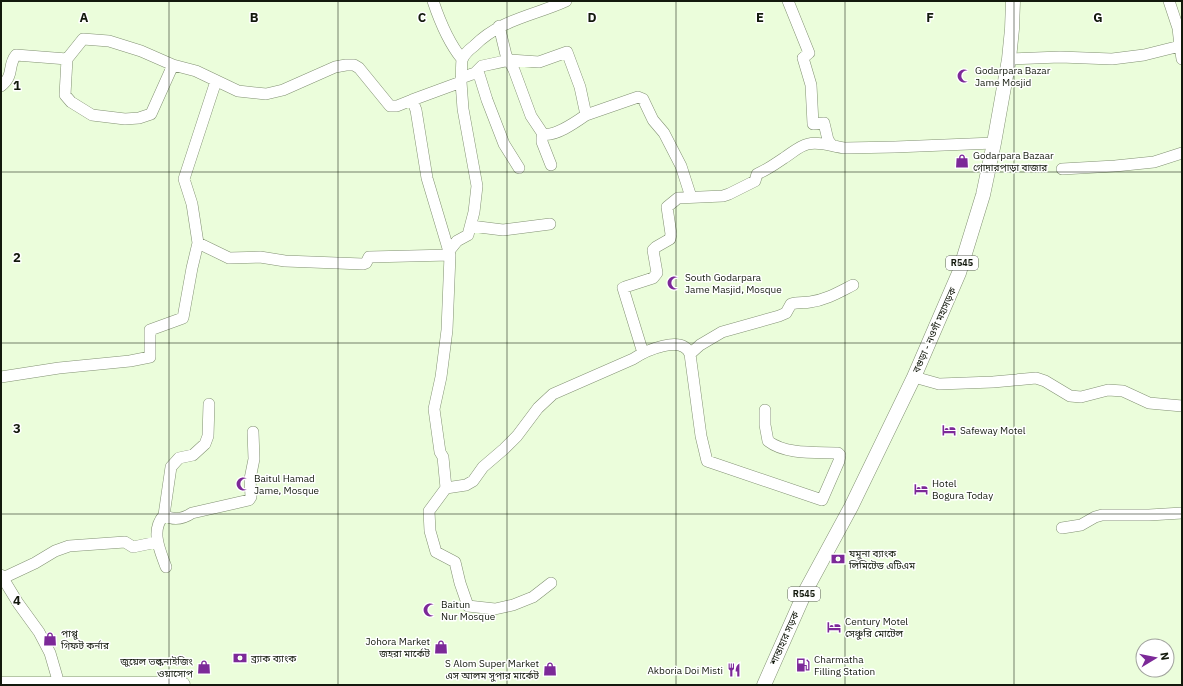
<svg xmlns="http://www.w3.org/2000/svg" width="1183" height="686" font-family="'IBM Plex Sans','Noto Sans Bengali',sans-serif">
	<rect width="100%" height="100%" fill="#ebfddb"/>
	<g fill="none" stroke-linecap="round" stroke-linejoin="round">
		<g stroke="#829173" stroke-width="12">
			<path id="minor" d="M433 1C440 22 448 42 462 59
				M788 1 809 53 803 58 811 85 813 124 824 123 828 140 831 144
				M1180 46 1182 59
				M1009 59 1060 57 1112 59 1144 55 1180 46 1178 28 1169 1
				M173 65 151 114 139 118 125 119 92 115 71 102 65 95 67 59 83 39 109 41 141 51 173 65 196 71 238 91 266 94 283 90 335 67 346 65H354L359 68 390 106H397L412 100 416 110 427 178 450 255 447 330 441 377 434 409 440 452 443 457 446 488 429 511 430 531 436 552 455 562 460 583 468 606 495 609 513 605 533 597 551 583
				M478 71 487 100 504 144 519 168
				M461 78 475 73 482 66 510 60 539 62 567 52 580 87 586 115C576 122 555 137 543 134L531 116 514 70 506 55 499 26
				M1 86C15 75 7 66 16 55L67 59
				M412 100 461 82C462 75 461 67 462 60 464 54 470 49 474 46 501 19 533 16 566 1
				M586 115 638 97 643 99 653 120 664 133 681 166 691 197
				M544 135 542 137V142L551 165
				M1062 169 1115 166 1154 162 1182 153
				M471 226 503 230 550 224
				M198 243 229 258 260 257 285 261 363 264 366 263 369 257 450 255
				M449 251 457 241 468 235 474 212 477 186 463 109 461 82
				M643 353 623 288 625 287 653 278 657 273 653 250 656 247 670 239 671 234 667 207 678 198 723 196 729 194 755 181 757 174C767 170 775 164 784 158 792 153 799 146 808 144 821 141 833 147 845 148L895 147 994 143
				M690 354 700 345 722 332 779 316 786 313 791 304C798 302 804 303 810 302 826 300 839 292 853 285
				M1 377 59 368 130 361 150 357V330L183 318 192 268 198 243 192 204 184 179 216 81
				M914 377 939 384 993 382 1036 378 1045 381 1070 396 1081 397 1108 390 1123 391 1149 403 1182 406
				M446 488 466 485 473 481 483 467 504 449 517 436 538 408 553 394 633 359C645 351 682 334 690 354L701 436 707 461 822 500 839 461 840 455 838 453C816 452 786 455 768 441L765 425V410
				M164 515C174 521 183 519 192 513L249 500 251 497 250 479 254 459 253 432
				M1062 528 1081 525 1095 517 1102 515H1149L1182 513
				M166 567C160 550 150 531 164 515L171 467 179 458 193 455 205 444 208 436 209 404
				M1 575 18 603 39 632 50 653 57 677
				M3 578 35 563 55 551 69 546 125 542 133 547 157 542"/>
		</g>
		<g stroke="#829173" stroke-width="15">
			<path id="major" d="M764 685 806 590 851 507 914 377 959 273 983 195 994 143 1009 59 1012 29 1013 1"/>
		</g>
		<g stroke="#829173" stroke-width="17">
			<path id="highway" d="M1 685H182"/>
		</g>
		<use href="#minor" stroke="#fff" stroke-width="11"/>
		<use href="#major" stroke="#fff" stroke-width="14"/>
		<use href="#highway" stroke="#fff" stroke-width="16"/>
	</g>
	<path fill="none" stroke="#13190d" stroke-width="1" stroke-opacity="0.55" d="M169 1V685M338 1V685M507 1V685M676 1V685M845 1V685M1014 1V685M1 172H1182M1 343H1182M1 514H1182"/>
	<defs>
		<g id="mosque-bare" transform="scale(1.08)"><path d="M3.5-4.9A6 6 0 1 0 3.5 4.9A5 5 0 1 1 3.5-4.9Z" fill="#7c2998" stroke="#fff" stroke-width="2.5" paint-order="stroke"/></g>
		<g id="shop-bare" transform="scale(1.08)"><path d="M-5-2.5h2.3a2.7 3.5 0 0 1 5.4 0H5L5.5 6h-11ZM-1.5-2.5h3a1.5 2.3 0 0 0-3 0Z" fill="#7c2998" stroke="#fff" stroke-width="2.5" paint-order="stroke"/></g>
		<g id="hotel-bare" transform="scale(1.08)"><path d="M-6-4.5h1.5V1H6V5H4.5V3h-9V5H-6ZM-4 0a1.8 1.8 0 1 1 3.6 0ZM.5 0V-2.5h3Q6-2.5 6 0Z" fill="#7c2998" stroke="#fff" stroke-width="2.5" paint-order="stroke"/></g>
		<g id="bank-bare" transform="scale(1.08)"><path d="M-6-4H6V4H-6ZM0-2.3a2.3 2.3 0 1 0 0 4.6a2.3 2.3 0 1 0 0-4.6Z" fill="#7c2998" stroke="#fff" stroke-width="2.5" paint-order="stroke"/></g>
		<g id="fuel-bare" transform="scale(1.08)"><path d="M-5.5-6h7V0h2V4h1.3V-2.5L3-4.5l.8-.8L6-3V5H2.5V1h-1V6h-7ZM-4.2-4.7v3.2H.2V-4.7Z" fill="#7c2998" stroke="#fff" stroke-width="2.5" paint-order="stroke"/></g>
		<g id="restaurant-bare" transform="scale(1.08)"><path d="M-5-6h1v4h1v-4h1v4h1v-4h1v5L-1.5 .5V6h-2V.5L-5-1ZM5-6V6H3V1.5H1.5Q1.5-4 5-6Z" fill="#7c2998" stroke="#fff" stroke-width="2.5" paint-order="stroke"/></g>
	</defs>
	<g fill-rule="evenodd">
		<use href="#mosque-bare" x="964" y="76"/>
		<use href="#shop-bare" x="962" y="161"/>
		<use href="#mosque-bare" x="674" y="283"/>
		<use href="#hotel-bare" x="949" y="430"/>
		<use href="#mosque-bare" x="243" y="484"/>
		<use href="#hotel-bare" x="921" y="489"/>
		<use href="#bank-bare" x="838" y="559"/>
		<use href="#mosque-bare" x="430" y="610"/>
		<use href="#hotel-bare" x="834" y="627"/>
		<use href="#shop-bare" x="50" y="639"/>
		<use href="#shop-bare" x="441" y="647"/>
		<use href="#bank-bare" x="240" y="658"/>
		<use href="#fuel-bare" x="803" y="665"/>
		<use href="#shop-bare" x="204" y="667"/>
		<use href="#shop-bare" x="550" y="669"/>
		<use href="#restaurant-bare" x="734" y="670"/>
	</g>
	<g text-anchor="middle" stroke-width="3" stroke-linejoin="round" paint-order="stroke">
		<g fill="#fff" stroke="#5a5e56" stroke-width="1">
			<rect x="946" y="256" width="32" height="14" rx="3"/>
			<rect x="788" y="587" width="32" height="14" rx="3"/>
		</g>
		<g font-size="9" font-weight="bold" fill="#13190d">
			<text x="962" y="266">R545</text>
			<text x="804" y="597">R545</text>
		</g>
		<g font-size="10" fill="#13190d" stroke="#fff" text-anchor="start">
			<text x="975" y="74">Godarpara Bazar<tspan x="975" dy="12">Jame Mosjid</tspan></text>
			<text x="973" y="159">Godarpara Bazaar<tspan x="973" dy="12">গোদারপাড়া বাজার</tspan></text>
			<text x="685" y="281">South Godarpara<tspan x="685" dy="12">Jame Masjid, Mosque</tspan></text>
			<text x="960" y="434">Safeway Motel</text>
			<text x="254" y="482">Baitul Hamad<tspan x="254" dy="12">Jame, Mosque</tspan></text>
			<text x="932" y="487">Hotel<tspan x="932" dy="12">Bogura Today</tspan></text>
			<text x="849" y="557">যমুনা ব্যাংক<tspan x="849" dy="12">লিমিটেড এটিএম</tspan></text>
			<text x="441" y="608">Baitun<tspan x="441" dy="12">Nur Mosque</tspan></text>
			<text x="845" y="625">Century Motel<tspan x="845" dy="12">সেঞ্চুরি মোটেল</tspan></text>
			<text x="61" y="637">পাপ্পু<tspan x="61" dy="12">গিফট কর্নার</tspan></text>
			<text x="430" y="645" text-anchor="end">Johora Market<tspan x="430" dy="12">জহরা মার্কেট</tspan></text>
			<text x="251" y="662">ব্র্যাক ব্যাংক</text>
			<text x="814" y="663">Charmatha<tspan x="814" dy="12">Filling Station</tspan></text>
			<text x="193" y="665" text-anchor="end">জুয়েল ভল্কনাইজিং<tspan x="193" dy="12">ওয়াসোপ</tspan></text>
			<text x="539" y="667" text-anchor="end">S Alom Super Market<tspan x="539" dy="12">এস আলম সুপার মার্কেট</tspan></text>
			<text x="723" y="674" text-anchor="end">Akboria Doi Misti</text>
		</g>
		<g font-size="10" fill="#13190d" stroke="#fff">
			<text transform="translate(934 330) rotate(-66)" y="4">বগুড়া - নওগাঁ মহাসড়ক</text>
			<text transform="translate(784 638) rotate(-66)" y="4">শান্তাহার সড়ক</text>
		</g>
	</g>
	<g font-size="13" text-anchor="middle" font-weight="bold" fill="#13190d" stroke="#fff" stroke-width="3" stroke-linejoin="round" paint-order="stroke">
		<text x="84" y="22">A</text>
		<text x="254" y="22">B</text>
		<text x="422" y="22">C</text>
		<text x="592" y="22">D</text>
		<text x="760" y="22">E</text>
		<text x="930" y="22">F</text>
		<text x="1098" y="22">G</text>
		<text x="17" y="90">1</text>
		<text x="17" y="262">2</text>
		<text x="17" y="433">3</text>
		<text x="17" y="605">4</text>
	</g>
	<rect width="1183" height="686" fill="none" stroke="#13190d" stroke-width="4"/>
	<g transform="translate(1155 658) rotate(80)"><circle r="19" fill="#ffffff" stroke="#a1a39e"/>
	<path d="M0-3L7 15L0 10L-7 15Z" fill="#7c2998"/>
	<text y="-6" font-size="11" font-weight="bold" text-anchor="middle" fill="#13190d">N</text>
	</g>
</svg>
